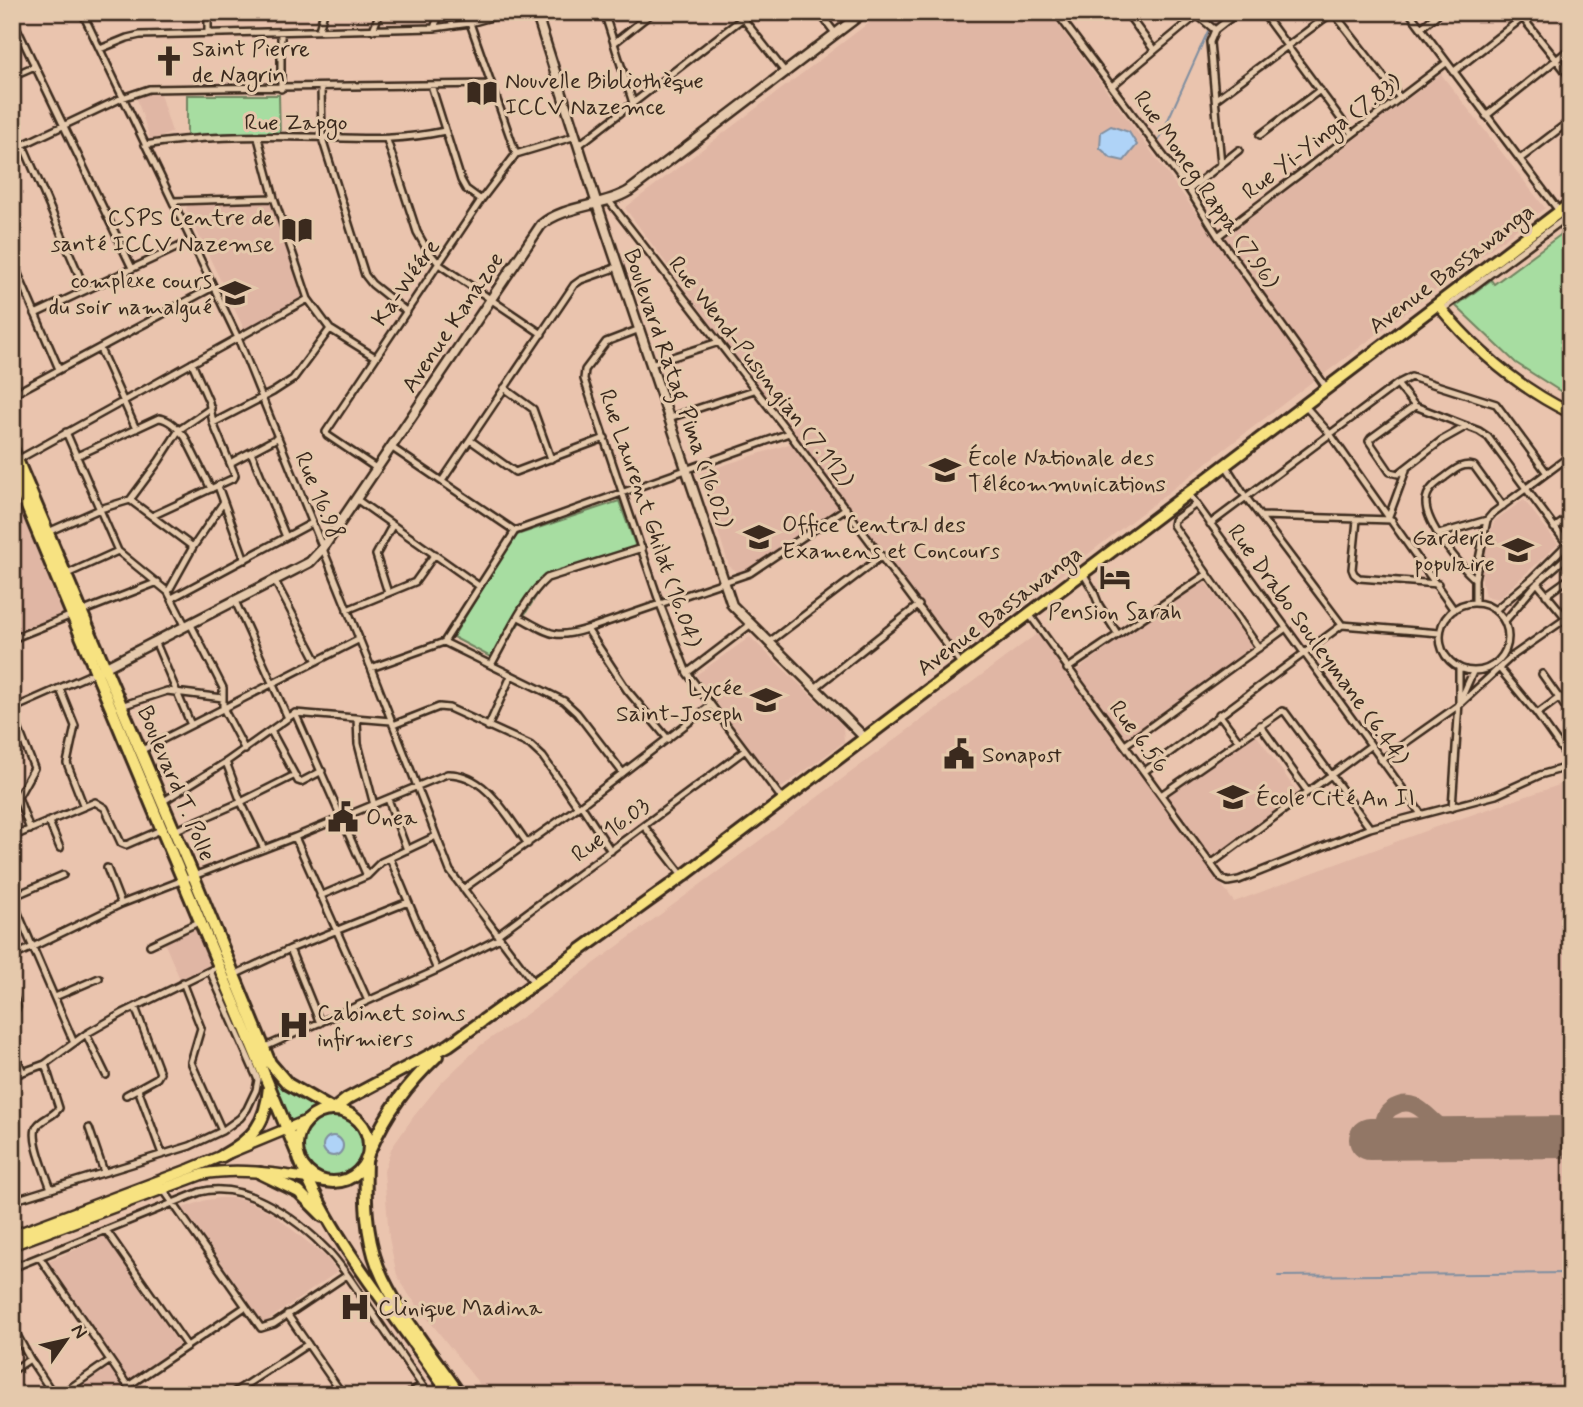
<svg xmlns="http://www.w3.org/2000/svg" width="1583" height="1407" font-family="Mynerve,sans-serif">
	<rect width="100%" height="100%" fill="#eac4ae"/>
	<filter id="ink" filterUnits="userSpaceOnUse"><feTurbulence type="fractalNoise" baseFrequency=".0143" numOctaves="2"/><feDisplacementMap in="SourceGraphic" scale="14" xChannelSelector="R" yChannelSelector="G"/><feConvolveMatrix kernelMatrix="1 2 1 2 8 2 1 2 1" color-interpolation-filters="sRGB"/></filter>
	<g filter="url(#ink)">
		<path fill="#e0b6a4" d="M883 12H1049L1317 378 957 655 625 208Z
			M1441 74 1545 208 1324 374 1220 241Z
			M159 91 172 132 151 142 136 96Z
			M271 203 303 297 245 331 186 209 188 205Z
			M792 443 840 508 742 575 729 566 700 473Z
			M12 492 63 614 12 635Z
			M1524 500 1558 544 1498 599 1485 596 1482 582V565L1486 543 1495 520Z
			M1203 579 1253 647 1125 739 1076 671Z
			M1038 633 1234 902 1433 828 1571 781V1395H488L409 1295 397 1275 389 1238 384 1171 391 1149 414 1116 441 1083 481 1045 528 1013Z
			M750 637 843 726 844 742 780 789 696 675Z
			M1255 733 1300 796 1211 860 1166 797Z
			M12 909 27 945 12 951Z
			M198 928 213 965 180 979 164 942Z
			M220 1198H234L247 1201 272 1213 327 1258 337 1272 264 1323 183 1208 206 1200Z
			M105 1236 179 1345 128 1381 48 1262Z
			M107 1369 113 1371 131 1395H70Z"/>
		<path fill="#a7dda1" stroke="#718460" stroke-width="2" d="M187 95H279L280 138H187Z
			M1567 230 1571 234V398L1516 363 1456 306 1491 280 1494 284Z
			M619 501 637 550 547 579 496 660 453 637 514 536Z
			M273 1076 292 1093 322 1107 296 1122H292L286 1115Z
			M301 1146a32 32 0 1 1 64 0a32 32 0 1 1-64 0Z"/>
		<path fill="#afd3f7" stroke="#818fa0" stroke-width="2" d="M1111 126 1129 132 1137 145 1124 161 1111 158 1100 148 1101 132Z
			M323 1146a10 10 0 1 1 20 0a10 10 0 1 1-20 0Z"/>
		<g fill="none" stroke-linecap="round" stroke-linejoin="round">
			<path stroke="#818fa0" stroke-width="2" d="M1212 21 1215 12
				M1159 140 1208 31
				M1278 1276 1571 1273"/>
			<path stroke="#927766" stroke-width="16" d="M1432 1138C1421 1150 1400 1156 1389 1140 1385 1135 1382 1126 1384 1119 1385 1114 1389 1109 1394 1107 1416 1094 1429 1120 1445 1129 1453 1134 1462 1136 1471 1138"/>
			<path stroke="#927766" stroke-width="42" d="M1370 1139 1571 1137"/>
			<g stroke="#3b2a1e" stroke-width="10">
				<path id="street" d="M82 12 238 338 371 668 450 871 534 983
					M604 12 633 103
					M738 12 785 72
					M819 12 835 33
					M1056 12 1189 190 1218 236 1326 387
					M1126 12 1154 50
					M1262 12 1352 134
					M1409 12 1559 211
					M1518 12 1571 78
					M1197 15 1215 30
					M12 18 132 268
					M470 23 516 154
					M434 28 440 12
					M1421 28 1440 12
					M319 30 324 12
					M373 30 380 12
					M281 32V89
					M208 33V12
					M614 43 653 12
					M100 49 127 38 140 35 434 28 470 23 509 12
					M1453 72 1530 12
					M12 76 35 66
					M431 85 461 180 466 189 481 200
					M1112 86 1197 15
					M321 87 322 138 365 275 372 284 407 312
					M1216 99 1333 12 1400 98
					M1486 116 1571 48
					M1260 135 1320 90
					M258 138 274 198 308 299 330 329 375 357
					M387 140 417 232 426 248 440 265 542 334
					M23 145 85 289
					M145 145C197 136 253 136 306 137 357 138 394 142 445 131
					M579 145 743 18
					M12 150 122 98 149 89 491 84
					M1520 159 1571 120
					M1221 164 1210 42 1215 30 1238 12
					M1189 190 1239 150
					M173 201 274 198
					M609 201 789 433 962 665
					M1218 236 1446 63
					M12 260 59 369
					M1442 310 1571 214
					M35 314 191 241
					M640 329 606 342 585 370 584 379 660 604 687 673 783 800
					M100 349 136 429
					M192 363 209 402 213 423 273 392 293 379 330 329
					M651 364 719 342
					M1397 384 1415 406 1479 431 1488 437 1567 544
					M504 388 533 409 551 459
					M12 395 213 287
					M1305 406 1330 434 1454 610
					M1415 406 1371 438 1369 441 1390 472 1398 474 1442 440 1467 426
					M669 418 754 390
					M66 432 118 551 168 592 185 625
					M470 440 515 472 605 438
					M391 447 515 531
					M251 452 286 537
					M77 456 159 418C170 419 178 429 185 437L211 489
					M12 463 308 299
					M230 463 277 438
					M1226 466 1245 496 1342 625
					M376 468 327 435 326 432 481 200 516 154 576 136
					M442 481 574 285 581 280 618 267
					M218 486 245 560
					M1189 494 1421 814
					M356 499 479 586
					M130 500 193 547
					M1196 504 1174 520 1173 525 1259 648
					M152 516 234 478 235 475 213 423
					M1260 516 1392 520
					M1389 516 1406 470
					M1357 520 1352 569 1354 574 1359 578 1438 584
					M1210 524 1397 384 1411 377 1496 404 1547 473
					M1554 528 1571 516
					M48 532 100 509 130 500 159 461 179 430 211 408
					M1439 534 1487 520
					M1083 573 1093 590 1099 605 1117 633
					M67 574 118 551
					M1475 579C1459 565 1425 523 1426 502 1426 490 1437 483 1445 477 1455 470 1461 463 1474 466L1503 506
					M275 581 317 661
					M1537 583 1566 618
					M168 592 193 547 223 503
					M388 593 376 555 392 526
					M1546 595 1571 577
					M172 598 312 523
					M235 601 288 718
					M1440 637a34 34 0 1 1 68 0a34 34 0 1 1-68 0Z
					M1475 603V579L1487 520 1493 513 1571 455
					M347 610 415 582 435 554
					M1495 610 1533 578 1571 540
					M81 612 158 582
					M1029 614 1222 879 1228 882 1239 880 1370 828 1496 795 1540 775 1571 766
					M519 617C550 633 552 640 587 629L750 573 846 508
					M1505 621 1537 583 1571 553
					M190 623 223 688V708L245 750
					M1342 625 1440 633
					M587 629 627 690 668 739
					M12 639 72 615
					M155 641 191 725
					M444 642 564 701 577 713 623 773
					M768 643 882 556
					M491 665C506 639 524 598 547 578L642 548
					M371 668 444 642 515 531 789 433
					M1499 668 1537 714 1571 762
					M1067 669 1206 575
					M687 673 750 625
					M1542 674 1566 708 1571 709
					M815 688 919 605
					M60 689 75 726 67 763 84 807
					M1461 699 1473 672
					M121 706 167 691 223 698
					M12 709 96 672
					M12 712 34 768 18 797 30 830
					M295 713 367 876
					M1219 714 1239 741
					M1537 714 1560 697
					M357 719 358 744 374 805
					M393 725 439 707 449 708 530 745 543 757 578 807
					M1260 725 1308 792
					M488 727 511 676
					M271 731 298 781 301 782 322 771
					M1125 745 1286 628
					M140 751 358 640
					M1381 760 1459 705 1511 657 1571 615
					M226 762 241 802 264 849
					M1145 771 1342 625
					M1161 795 1282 711 1285 712 1370 828
					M388 799 407 850
					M162 802 226 762 295 713 391 721
					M581 805 611 851
					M1452 808 1459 702V668
					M49 822 60 848
					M644 826 683 876
					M174 831 241 802 295 775
					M12 837 95 802 105 808 121 843 126 845 163 829
					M295 837 368 1001
					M390 858 437 970
					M1211 864 1370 746
					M107 868 121 904
					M463 889 581 805 710 706
					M320 896 367 876 381 862 436 836
					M12 897 63 875
					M12 899 74 1043
					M497 935 744 751
					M150 945 201 921
					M290 949 320 1023
					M12 957 121 904 295 837 447 774C486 773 507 816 528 844
					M234 975 290 949 408 902
					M183 982 201 1028 191 1062 222 1131
					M12 991 17 1007 12 1017
					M55 997 99 978
					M86 1034 106 1075
					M12 1047 23 1072
					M265 1047 437 970 500 938
					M45 1064 59 1108C54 1116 44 1118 38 1125 28 1135 47 1176 51 1189
					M12 1076 45 1064 86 1034 123 1013 213 969
					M138 1089 162 1154
					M126 1095 157 1078 160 1073 135 1007
					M89 1128 104 1172
					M163 1189 261 1328 274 1324 347 1275
					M12 1201 190 1146 222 1131 240 1118 247 1109 256 1090 258 1080 210 971
					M106 1230 187 1346
					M40 1258 134 1395
					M12 1268 200 1192C247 1180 300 1221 330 1253 347 1272 360 1294 374 1315 392 1342 410 1368 429 1395
					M287 1314 343 1395
					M12 1326 30 1359 54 1395
					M12 1371 30 1359
					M128 1386 245 1307
					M60 1395 109 1361
					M230 1395 308 1344
					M407 1395 422 1385"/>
			</g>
			<g stroke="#3b2a1e" stroke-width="13">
				<path id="secondary" d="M536 12 597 204 732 605 865 738
					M102 669 310 562 323 548 541 225C564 205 603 207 629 191L864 12"/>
			</g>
			<g stroke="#3b2a1e" stroke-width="14">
				<path id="primary" d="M1438 305C1474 349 1519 388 1571 413
					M12 1236 190 1169 306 1121
					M12 1245 203 1174C243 1167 283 1175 323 1181"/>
			</g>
			<g stroke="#3b2a1e" stroke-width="16">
				<path id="highway" d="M12 448 193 875 270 1063 288 1084 333 1110
					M12 471 297 1153
					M333 1110 347 1099 449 1045 683 876 1571 203
					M297 1146a36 36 0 1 1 72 0a36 36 0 1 1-72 0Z
					M370 1150C387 1111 407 1085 437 1056
					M222 1156C253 1139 266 1124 269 1087
					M366 1160C365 1196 365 1233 378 1267 394 1308 435 1358 460 1395
					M301 1163C334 1246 401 1320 450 1395
					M260 1173 299 1192 323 1216"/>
			</g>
			<use href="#street" stroke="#e5c9ac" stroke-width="5"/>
			<use href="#secondary" stroke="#e5c9ac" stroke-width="8"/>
			<use href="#primary" stroke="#f7e281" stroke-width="9"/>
			<use href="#highway" stroke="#f7e281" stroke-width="10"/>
		</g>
	</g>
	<defs>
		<g id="church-bare" transform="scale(2.415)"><path d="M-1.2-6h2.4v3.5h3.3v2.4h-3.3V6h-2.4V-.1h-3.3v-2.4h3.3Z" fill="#3b2a1e" stroke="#e5c9ac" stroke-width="2.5" paint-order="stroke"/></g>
		<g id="library-bare" transform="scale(2.415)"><path d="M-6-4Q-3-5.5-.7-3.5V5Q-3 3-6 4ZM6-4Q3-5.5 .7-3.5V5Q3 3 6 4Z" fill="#3b2a1e" stroke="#e5c9ac" stroke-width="2.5" paint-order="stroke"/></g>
		<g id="school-bare" transform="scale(2.415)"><path d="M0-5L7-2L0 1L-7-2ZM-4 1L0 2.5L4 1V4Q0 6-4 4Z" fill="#3b2a1e" stroke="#e5c9ac" stroke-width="2.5" paint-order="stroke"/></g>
		<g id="university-bare" transform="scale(2.415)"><path d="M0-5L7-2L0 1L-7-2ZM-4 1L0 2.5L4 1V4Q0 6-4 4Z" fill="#3b2a1e" stroke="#e5c9ac" stroke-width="2.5" paint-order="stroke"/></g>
		<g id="hotel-bare" transform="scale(2.415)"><path d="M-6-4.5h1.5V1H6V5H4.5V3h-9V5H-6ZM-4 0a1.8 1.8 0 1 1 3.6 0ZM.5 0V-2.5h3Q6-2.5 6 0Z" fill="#3b2a1e" stroke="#e5c9ac" stroke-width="2.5" paint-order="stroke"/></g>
		<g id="civic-bare" transform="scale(2.415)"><path d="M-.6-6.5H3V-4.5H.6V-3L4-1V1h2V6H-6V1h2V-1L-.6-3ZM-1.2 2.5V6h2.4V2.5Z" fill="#3b2a1e" stroke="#e5c9ac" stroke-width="2.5" paint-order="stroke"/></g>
		<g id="hospital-bare" transform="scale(2.415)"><path d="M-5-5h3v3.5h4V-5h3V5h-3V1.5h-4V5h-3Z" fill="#3b2a1e" stroke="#e5c9ac" stroke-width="2.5" paint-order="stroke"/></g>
	</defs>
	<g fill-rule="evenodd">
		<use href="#church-bare" x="169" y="61"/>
		<use href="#library-bare" x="482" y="93"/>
		<use href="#library-bare" x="297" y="230"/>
		<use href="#school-bare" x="235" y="293"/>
		<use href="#university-bare" x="945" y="470"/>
		<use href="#university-bare" x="759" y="537"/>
		<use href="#school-bare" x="1518" y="550"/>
		<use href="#hotel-bare" x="1115" y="577"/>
		<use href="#school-bare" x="766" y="700"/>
		<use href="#civic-bare" x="959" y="754"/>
		<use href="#school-bare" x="1233" y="797"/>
		<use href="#civic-bare" x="343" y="817"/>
		<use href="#hospital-bare" x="294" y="1025"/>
		<use href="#hospital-bare" x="355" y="1307"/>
	</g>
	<g text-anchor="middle" stroke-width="6" stroke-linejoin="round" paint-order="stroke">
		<g font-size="23" fill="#3b2a1e" stroke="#e5c9ac" text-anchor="start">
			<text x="192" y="56">Saint Pierre<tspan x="192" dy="26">de Nagrin</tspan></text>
			<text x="505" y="88">Nouvelle Bibliothèque<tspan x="505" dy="26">ICCV Nazemce</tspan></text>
			<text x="274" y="225" text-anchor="end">CSPS Centre de<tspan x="274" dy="26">santé ICCV Nazemse</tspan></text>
			<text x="212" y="288" text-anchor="end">complexe cours<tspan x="212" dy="26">du soir namalgué</tspan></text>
			<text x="968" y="465">École Nationale des<tspan x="968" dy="26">Télécommunications</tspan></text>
			<text x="782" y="532">Office Central des<tspan x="782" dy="26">Examens et Concours</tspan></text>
			<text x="1495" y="545" text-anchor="end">Garderie<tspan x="1495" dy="26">populaire</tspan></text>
			<text x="1115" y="619" text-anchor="middle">Pension Sarah</text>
			<text x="743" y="695" text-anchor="end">Lycée<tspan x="743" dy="26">Saint-Joseph</tspan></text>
			<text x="982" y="762">Sonapost</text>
			<text x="1256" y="805">École Cité An II</text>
			<text x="366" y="825">Onea</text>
			<text x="317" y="1020">Cabinet soins<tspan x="317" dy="26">infirmiers</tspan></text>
			<text x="378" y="1315">Clinique Madina</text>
		</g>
		<g font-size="23" fill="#3b2a1e" stroke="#e5c9ac">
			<text x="296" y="130">Rue Zapgo</text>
			<text transform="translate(1321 136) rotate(-37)" y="8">Rue Yi-Yinga (7.83)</text>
			<text transform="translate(1207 189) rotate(55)" y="8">Rue Moneg Rappa (7.96)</text>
			<text transform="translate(1451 268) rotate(-37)" y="8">Avenue Bassawanga</text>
			<text transform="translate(405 282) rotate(-55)" y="8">Ka-Wéére</text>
			<text transform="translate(452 322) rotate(-56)" y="8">Avenue Kanazoe</text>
			<text transform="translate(762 371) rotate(52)" y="8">Rue Wend-Pusungian (7.112)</text>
			<text transform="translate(679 388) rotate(71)" y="8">Boulevard Ratag Pima (16.02)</text>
			<text transform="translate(320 495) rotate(67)" y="8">Rue 16.98</text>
			<text transform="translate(651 518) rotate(71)" y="8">Rue Laurent Ghilat (16.04)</text>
			<text transform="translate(999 610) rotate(-37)" y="8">Avenue Bassawanga</text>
			<text transform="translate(1319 644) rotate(54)" y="8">Rue Drabo Souleymane (6.44)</text>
			<text transform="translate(1140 736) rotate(53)" y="8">Rue 6.56</text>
			<text transform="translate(177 783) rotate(67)" y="8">Boulevard T. Polle</text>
			<text transform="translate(610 829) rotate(-37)" y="8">Rue 16.03</text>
		</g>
	</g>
	<rect width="1583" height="1407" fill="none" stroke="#e5c9ac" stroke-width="42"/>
	<rect x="21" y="21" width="1541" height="1365" fill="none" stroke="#3b2a1e" stroke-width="2.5" filter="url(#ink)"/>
	<g transform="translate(66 1340) rotate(56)" stroke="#e5c9ac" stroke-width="5" paint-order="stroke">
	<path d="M0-5L12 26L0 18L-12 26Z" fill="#3b2a1e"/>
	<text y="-10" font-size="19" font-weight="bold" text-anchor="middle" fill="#3b2a1e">N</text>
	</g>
</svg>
